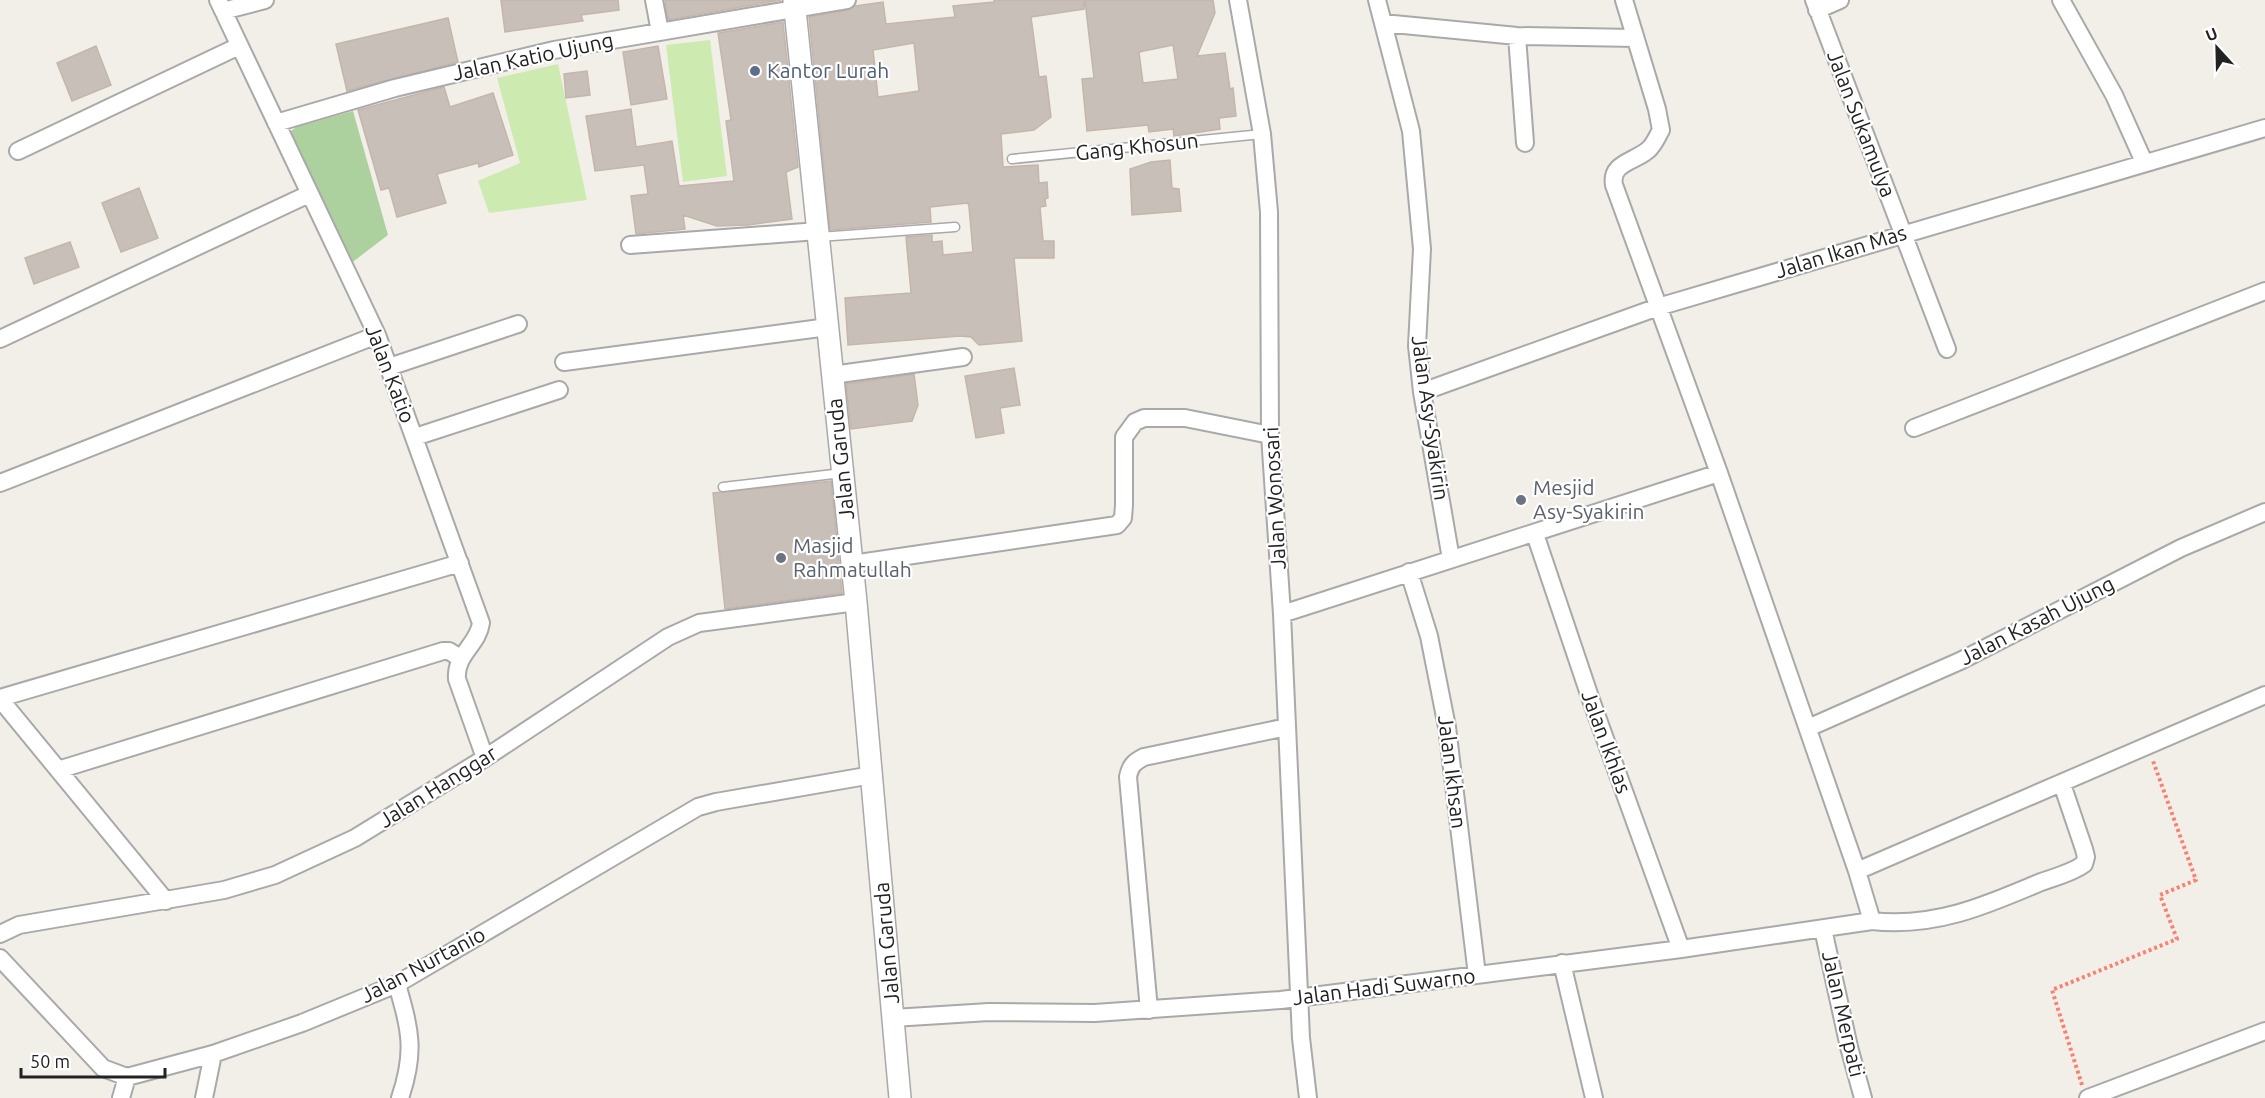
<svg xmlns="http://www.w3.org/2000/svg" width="2265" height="1098" font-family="Ubuntu,sans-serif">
	<rect width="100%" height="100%" fill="#f2efe9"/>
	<path fill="#cdebb0" d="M710 40 727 176 683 182 666 45Z
		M558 64 587 200 489 213 478 181 520 163 497 78Z"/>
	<path fill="#add19e" d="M353 111 388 235 350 264 289 133 296 127Z"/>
	<path fill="#c7bfb8" stroke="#c4b6ab" stroke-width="1.5" fill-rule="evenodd" d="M501 0H618L619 10 581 15 583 21 505 32Z
		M665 0H781L668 20Z
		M994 0H1084V9L1031 17 1039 77 1046 76 1051 117 1034 130 1001 134 1003 167 1038 165 1039 183 1047 182 1048 198 1045 199 1046 206 1040 207 1043 241H1054V258H1014L1022 341 979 345 971 337 960 336 848 345 845 298 911 293 906 237 932 235V242L942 241 943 255 973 252 969 207 968 203 930 207 931 222 830 230 809 17 849 10 855 6 883 2 886 24 955 17 953 6 994 2ZM914 43 919 91 878 97 873 50Z
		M1094 0H1213L1215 13 1197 56 1225 53 1230 89 1233 88 1236 116 1219 118 1220 129 1174 136 1173 129 1149 132 1148 125 1087 131 1082 79 1094 78 1085 1ZM1173 45 1178 79 1143 83 1139 52Z
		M448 18 458 62 347 91 336 44Z
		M783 22 798 167 786 172 792 219 748 225 717 226 683 215 685 229 636 234 631 196 648 194 644 165 595 171 586 116 631 109 636 147 672 141 679 186 734 181 726 121 731 120 718 33Z
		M96 46 111 85 72 101 57 63Z
		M658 46 667 99 631 105 623 52Z
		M587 71 590 95 566 98 564 74Z
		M444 87 450 107 493 93 513 155 479 167 478 163 437 174 446 203 397 217 389 188 381 190 358 110Z
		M1170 160 1172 188 1179 189 1181 211 1132 215 1130 169 1151 162Z
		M139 188 158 238 121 252 102 203Z
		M70 242 79 267 34 284 25 258Z
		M1014 368 1020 405 1000 408 1004 433 976 438 965 376Z
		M914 374 918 405 912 421 851 429 846 384Z
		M831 481 842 593 725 609 713 493Z"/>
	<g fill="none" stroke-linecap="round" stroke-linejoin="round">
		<g stroke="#a9a9a9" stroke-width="11">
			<path id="service" d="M1012 159 1262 134
				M819 237 955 227
				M723 487 842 473"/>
		</g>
		<g stroke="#a9a9a9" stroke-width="20">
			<path id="minor" d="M218 0 377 335 481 623C478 645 455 654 457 679L485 758
				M654 0 660 32
				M1238 0 1262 134 1269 212 1270 435 1282 614 1301 1038 1308 1098
				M1377 0 1411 131 1422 249 1417 346 1422 392 1451 559
				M1624 0 1657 109 1661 130C1657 137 1654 145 1648 150 1634 162 1610 163 1614 185L1719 473 1857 871 1872 921
				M1814 0 1947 349
				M2061 0 2114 95 2144 162
				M1817 10 1840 0
				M223 11 265 0
				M1383 23 1517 36 1635 38
				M1517 36 1525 143
				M276 123 395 88 554 50 847 0
				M18 151 239 46
				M630 245 818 231
				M0 339 309 194
				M564 362 828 327
				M389 367 518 324
				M832 375 963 357
				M1422 392 1658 307 2265 128
				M1914 428 2265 291
				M415 437 559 390
				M0 483 377 335
				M1535 534 1591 700 1681 949
				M852 564 1117 525 1123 518 1124 505V437L1135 422 1144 418H1185L1270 435
				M1409 572 1429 636 1447 727 1477 975
				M1282 614 1719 473
				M0 698 460 563
				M0 699 166 901
				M1808 728 1960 661 2181 548 2265 512
				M58 770 443 651H449L460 658
				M1857 871 2265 695
				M1823 929 1849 1047 1863 1098
				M0 934 19 925 224 890 275 875 355 838 485 758 668 637 699 623 856 602
				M0 958 103 1068 127 1077 213 1054 302 1023 397 984 698 807 716 802 872 775
				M1562 963 1594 1098
				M397 984C410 1030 416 1051 400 1098
				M1149 1010 1128 777C1130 766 1134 762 1144 757L1287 727
				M893 1018 989 1012 1095 1013 1281 1000 1681 949 1872 921C1934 928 1985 906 2041 882 2055 877 2072 873 2084 864L2086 857 2084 849 2062 784
				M121 1098 127 1077
				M204 1098 213 1054
				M2088 1098 2265 1031"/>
		</g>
		<g stroke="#a9a9a9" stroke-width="24">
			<path id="tertiary" d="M794 0 856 602 900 1098"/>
		</g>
		<path stroke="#fa8072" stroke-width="4" stroke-dasharray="3 3" stroke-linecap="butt" d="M2082 1085 2052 990 2177 939 2160 895 2196 880 2153 761"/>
		<use href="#service" stroke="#fff" stroke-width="8"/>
		<use href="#minor" stroke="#fff" stroke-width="16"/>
		<use href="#tertiary" stroke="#fff" stroke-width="21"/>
	</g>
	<circle fill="#5c6f8a" stroke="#fff" stroke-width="2" cx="755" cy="71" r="6"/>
	<g fill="#6b7280" stroke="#fff" stroke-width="2">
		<circle cx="1521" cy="500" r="6"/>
		<circle cx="781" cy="558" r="6"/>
	</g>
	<g text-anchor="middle" stroke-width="4.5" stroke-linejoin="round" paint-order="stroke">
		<g font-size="21" fill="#222" stroke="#fff">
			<text transform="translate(533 57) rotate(-12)" y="7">Jalan Katio Ujung</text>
			<text transform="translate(1861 124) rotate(69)" y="7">Jalan Sukamulya</text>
			<text transform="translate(1137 147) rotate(-6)" y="7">Gang Khosun</text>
			<text transform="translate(1841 252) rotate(-17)" y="7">Jalan Ikan Mas</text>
			<text transform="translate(390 374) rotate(69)" y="7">Jalan Katio</text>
			<text transform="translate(1430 418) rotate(82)" y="7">Jalan Asy-Syakirin</text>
			<text transform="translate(841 459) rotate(-96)" y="7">Jalan Garuda</text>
			<text transform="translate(1275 498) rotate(-93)" y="7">Jalan Wonosari</text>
			<text transform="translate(2037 621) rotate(-27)" y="7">Jalan Kasah Ujung</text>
			<text transform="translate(1606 742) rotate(70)" y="7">Jalan Ikhlas</text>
			<text transform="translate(1452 772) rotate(83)" y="7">Jalan Ikhsan</text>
			<text transform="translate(438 787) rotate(-32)" y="7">Jalan Hanggar</text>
			<text transform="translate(887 943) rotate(-95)" y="7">Jalan Garuda</text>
			<text transform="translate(423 965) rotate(-28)" y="7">Jalan Nurtanio</text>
			<text transform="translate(1384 987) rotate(-7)" y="7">Jalan Hadi Suwarno</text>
			<text transform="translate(1843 1014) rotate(77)" y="7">Jalan Merpati</text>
		</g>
		<g font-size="21" fill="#4e5e75" stroke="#fff" text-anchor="start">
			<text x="767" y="78">Kantor Lurah</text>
		</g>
		<g font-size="21" fill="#5b616d" stroke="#fff" text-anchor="start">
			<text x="1533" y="495">Mesjid<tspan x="1533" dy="24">Asy-Syakirin</tspan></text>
			<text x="793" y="553">Masjid<tspan x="793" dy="24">Rahmatullah</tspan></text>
		</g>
	</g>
	<g transform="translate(2217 48) rotate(338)" stroke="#ffffff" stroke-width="4.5" paint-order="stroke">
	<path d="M0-4.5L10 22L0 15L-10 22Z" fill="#222222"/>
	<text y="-9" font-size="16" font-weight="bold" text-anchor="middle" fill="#222222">U</text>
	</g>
	<path d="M21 1068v9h144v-9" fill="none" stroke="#222222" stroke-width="3"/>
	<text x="30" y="1068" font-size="18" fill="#222222" stroke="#ffffff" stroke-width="4.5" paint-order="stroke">50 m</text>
</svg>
